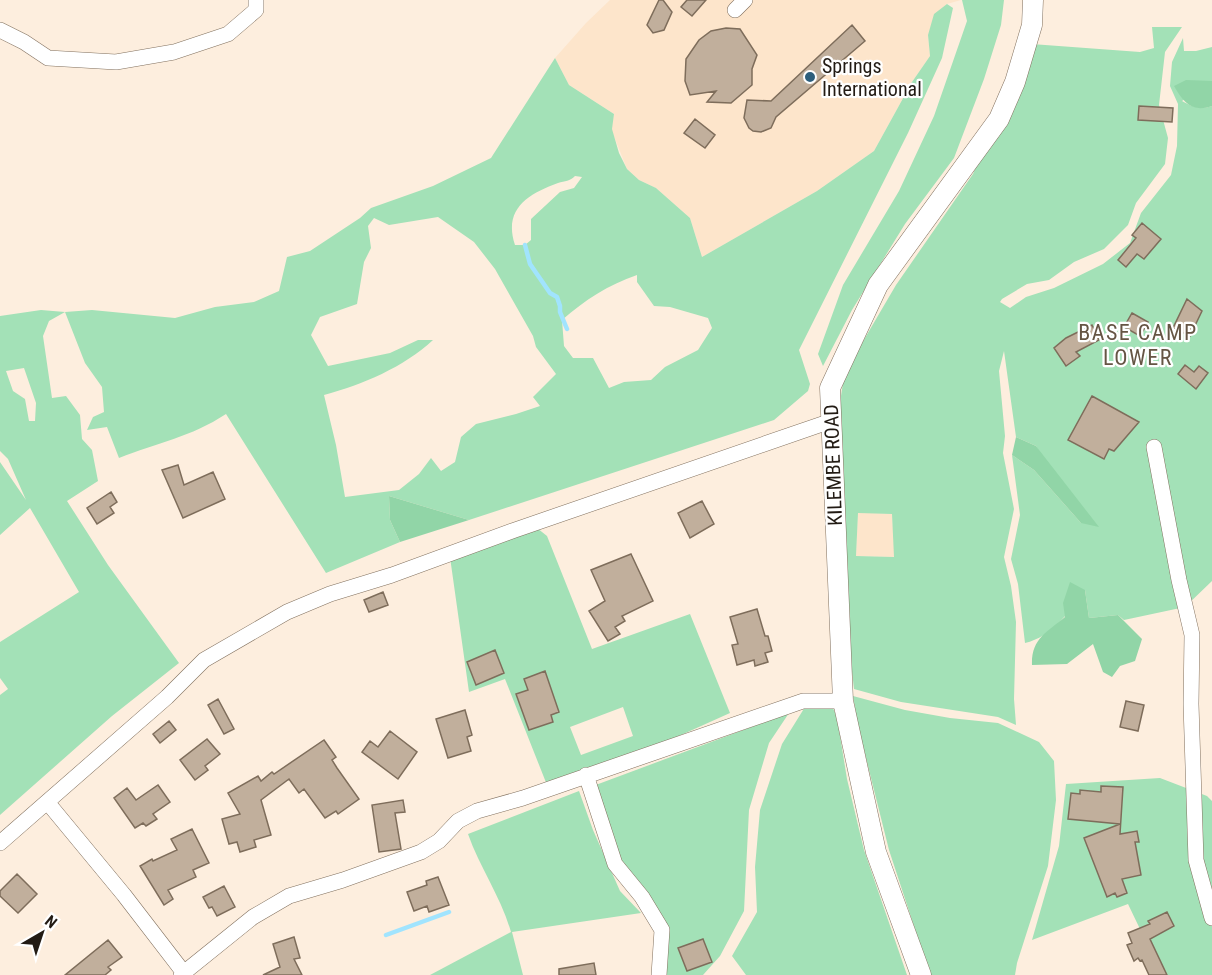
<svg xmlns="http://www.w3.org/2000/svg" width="1212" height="975" font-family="'Roboto Condensed',sans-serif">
	<rect width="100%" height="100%" fill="#fdeede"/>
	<path fill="#fde5cb" d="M610 0H961L947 4 928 35 930 56 912 82 874 151 817 191 702 257 690 218 656 188 639 180 627 169 611 129 614 114 569 85 555 58 586 23Z
		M858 512 892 514 895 557 856 556Z"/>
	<path fill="#a3e1b7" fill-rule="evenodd" d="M962 0H1004L1001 25 984 79 954 158 905 224 852 310 823 366 818 354 843 285 899 191 934 116 967 21Z
		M947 4 953 8 942 58 908 133 799 350 810 384 808 391 774 420 469 520 389 496 390 520 400 542 326 573 226 414C191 437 157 443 119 458L107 427 87 430 93 417 104 412 102 387 85 363 65 312 49 321 43 336 52 398 66 396 80 415 82 439 92 450 98 481 67 501 108 565 179 663 112 716 0 815V695L8 689 0 678V642L79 592 30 508 0 535V462L26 500 8 459 0 451V316L41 310 65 312 92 310 175 318 215 307 254 302 279 291 287 257 310 251 360 218 371 208 433 186 491 158 555 58 569 85 614 114 612 129 619 153 627 169 639 180 656 188 690 218 702 257 817 191 874 151 912 82 930 56 928 35 934 14ZM575 176 582 177 574 188 560 192 531 219V240L525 245H515C503 209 528 194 558 183 565 181 570 181 575 176ZM438 217 474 242 495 269 533 336 536 347 556 374 533 397 540 406 516 414 476 424 461 437 455 462 441 471 431 458 419 474 399 490 345 497 336 445 324 395C362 385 404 367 433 340H418L390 353 328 366 311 335 320 317 357 304 364 262 371 248 368 226 374 218 389 225ZM637 275V282L654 306 670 307 708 318 712 328 698 350 665 367 651 380 624 382 609 388 593 358H573L564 346 562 320C585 300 608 285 637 275ZM24 368 36 403 35 421H29L25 399 13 391 6 371Z
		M1152 27H1182L1165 52 1159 105 1168 138 1165 164 1136 203 1128 225 1104 249 1074 262 1049 280 1027 284 1002 299 1000 302 1010 308 1026 297 1054 288 1103 264 1130 243 1141 213 1171 175 1177 146 1178 104 1170 86 1172 62 1183 38 1184 51H1196L1212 47V81L1208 82 1182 101C1193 107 1200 110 1212 106V581L1185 607 1124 620 1118 615 1089 618 1085 590C1070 611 1052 637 1025 643L1018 584 1011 559 1020 515 1012 455 1034 470 1081 523 1036 446 1016 437 1004 351 999 371 1005 436 1003 453 1014 509 1004 557 1011 586 1016 622 1014 699 1016 725 998 717 901 702 854 689 834 514V441L843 383 862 343 896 285 973 174 993 128 1018 43 1140 52 1154 48ZM858 513 892 514 894 557 856 556Z
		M537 528 547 536 592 649 690 614 730 713 641 753 547 785 505 679 469 692 449 550ZM623 707 633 736 581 755 570 727Z
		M853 696 905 710 950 718 998 723 1039 742 1054 761 1056 800 1048 866 1017 963 1015 975H930L889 850 858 726Z
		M832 706 837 717 847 779 864 850 907 975H746L732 956 757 912 755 867 760 810 782 744 805 707Z
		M789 713 769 743 749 810 744 911 720 956 703 975H666L660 922 625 875 593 786Z
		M1160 778 1207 796 1212 801V975H1162L1128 904 1032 940 1059 846 1066 784Z
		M579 791 593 830 620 891 641 913 512 932 523 975H430L511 932C501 897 480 868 468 834Z"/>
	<path fill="#91d5a7" d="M1186 80 1212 81V106C1192 113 1183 102 1174 86Z
		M1016 437 1036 446 1099 527 1081 523 1034 470 1012 455Z
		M389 496 469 520 400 542 390 520Z
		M1070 582 1085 590 1089 618 1118 615 1142 639 1135 661 1120 666 1112 677 1103 672 1093 644 1067 664 1032 665C1031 639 1047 632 1065 617L1063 603Z"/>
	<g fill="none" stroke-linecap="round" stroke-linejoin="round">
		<path stroke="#a1e4fe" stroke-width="4.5" d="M525 245 530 264 550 293 557 297 560 306V312L567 329
			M386 935 449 912"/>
	</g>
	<path fill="#c1af9c" stroke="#7e6d5b" stroke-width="1.5" d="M659 0H663L672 12 664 30 653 33 647 25Z
		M687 0H706L692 16 681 7Z
		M852 25 865 41 776 117 771 128 761 132 753 131 749 128 744 118 747 100 771 101Z
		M726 28 740 29 757 55 752 69V85L731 103 707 102 716 91 690 95 685 81 686 59 699 40 711 31Z
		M1139 106 1173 108 1172 122 1138 120Z
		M695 119 715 135 705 148 684 133Z
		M1142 223 1161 239 1144 259 1137 254 1126 267 1118 260 1136 238 1132 235Z
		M1187 299 1202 311 1190 336 1173 328Z
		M1132 313 1148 322 1140 336 1124 327Z
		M1092 325 1099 340 1076 352 1080 356 1066 366 1054 348 1066 338Z
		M1185 365 1194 372 1199 366 1208 373 1196 389 1178 374Z
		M1092 396 1139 422 1114 451 1109 449 1104 459 1068 440Z
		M178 465 184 485 213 472 225 499 183 518 162 470Z
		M111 492 117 502 110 507 114 513 97 524 87 508Z
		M702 501 714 524 690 538 678 513Z
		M631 554 653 601 622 616 625 621 615 627 620 634 608 641 589 611 605 601 591 570Z
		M383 592 388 605 369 612 364 600Z
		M757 609 765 636H768L772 651 765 653 768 662 755 666 754 660 737 665 732 645 738 644 730 617Z
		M495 650 504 673 476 685 467 662Z
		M545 671 559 712 551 715 553 722 529 730 516 694 528 690 524 679Z
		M218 699 234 729 224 734 208 705Z
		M1126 701 1144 705 1138 731 1120 727Z
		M465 710 472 735 467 737 471 751 448 758 436 719Z
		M169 721 176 730 160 743 153 734Z
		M390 731 417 752 398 779 362 752 370 741 378 747Z
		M207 739 220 754 205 766 208 770 195 780 180 760Z
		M324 740 336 757 332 760 337 768 359 799 338 814 336 811 325 818 304 789 299 793 289 779 261 800 271 835 254 840 256 847 240 852 237 842 229 844 222 819 240 814 228 793 258 776 261 781 272 772 274 774Z
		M158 785 170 802 153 814 157 819 146 826 143 823 135 828 114 798 127 788 136 800Z
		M1101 786 1123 787 1120 834 1137 831 1139 842H1135L1141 875 1122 879 1127 893 1117 897 1115 893 1107 897 1084 838 1120 824 1068 819 1071 793 1080 794V790L1101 792Z
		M403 800 405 812 395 813 401 849 379 852 372 805Z
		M192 829 209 863 193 870 196 877 168 890 173 899 164 905 140 866 152 859 153 861 177 850 171 839Z
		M17 874 37 894 18 913 0 896V891Z
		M438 877 449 905 429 912 427 906 414 911 407 892 427 885 426 881Z
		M224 886 235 907 217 916 212 907 209 908 203 897Z
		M1167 912 1174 926 1150 939 1167 975H1149L1142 960 1140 961 1138 958 1134 961 1127 945 1132 943 1128 933 1150 924 1148 921Z
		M294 937 300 958 294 959 302 975H263L280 967 273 944Z
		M703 939 712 962 687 971 678 948Z
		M108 940 122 957 108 967 111 970 105 975H65Z
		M594 963 596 975H559V969Z"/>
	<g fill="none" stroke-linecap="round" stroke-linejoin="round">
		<g stroke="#82715f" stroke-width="16">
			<path id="minor" d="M735 10 745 0
				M0 30 24 42 48 58 116 62 174 52 228 34 256 10V0
				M1154 447 1179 580 1192 635 1191 704 1196 860 1212 918
				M586 775 615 864 642 897 662 930 659 975
				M48 803 124 895 184 973
				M0 843 167 697 204 660 287 612 330 594 392 575 515 530 831 421
				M181 975 253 917 289 896 343 880 421 852 439 841 458 821 477 811 523 798 803 701H843"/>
		</g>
		<g stroke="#82715f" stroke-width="21">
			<path id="major" d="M921 975 876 852 843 701 830 388 878 285 999 119 1015 82 1032 25 1033 0"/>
		</g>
		<use href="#minor" stroke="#fff" stroke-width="15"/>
		<use href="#major" stroke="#fff" stroke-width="20"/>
	</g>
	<circle fill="#2d5e7c" stroke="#fff" stroke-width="2" cx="810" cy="77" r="6"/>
	<g text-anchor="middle" stroke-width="4.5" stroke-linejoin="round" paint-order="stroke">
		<g font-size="20" fill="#221b14" stroke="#fff" text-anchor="start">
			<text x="822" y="73">Springs<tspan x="822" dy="23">International</tspan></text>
		</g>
		<g font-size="20" fill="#221b14" stroke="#fff">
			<text transform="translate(833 465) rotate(-92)" y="7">KILEMBE ROAD</text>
		</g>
		<g font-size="22" letter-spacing="1.5" fill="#655544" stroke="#fff">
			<text x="1138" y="340">BASE CAMP<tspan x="1138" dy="25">LOWER</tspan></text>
		</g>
	</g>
	<g transform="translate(42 933) rotate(39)" stroke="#ffffff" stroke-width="4.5" paint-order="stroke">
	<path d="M0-4.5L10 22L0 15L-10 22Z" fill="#221b14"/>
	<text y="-9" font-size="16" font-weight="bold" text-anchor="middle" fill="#221b14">N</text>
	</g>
</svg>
